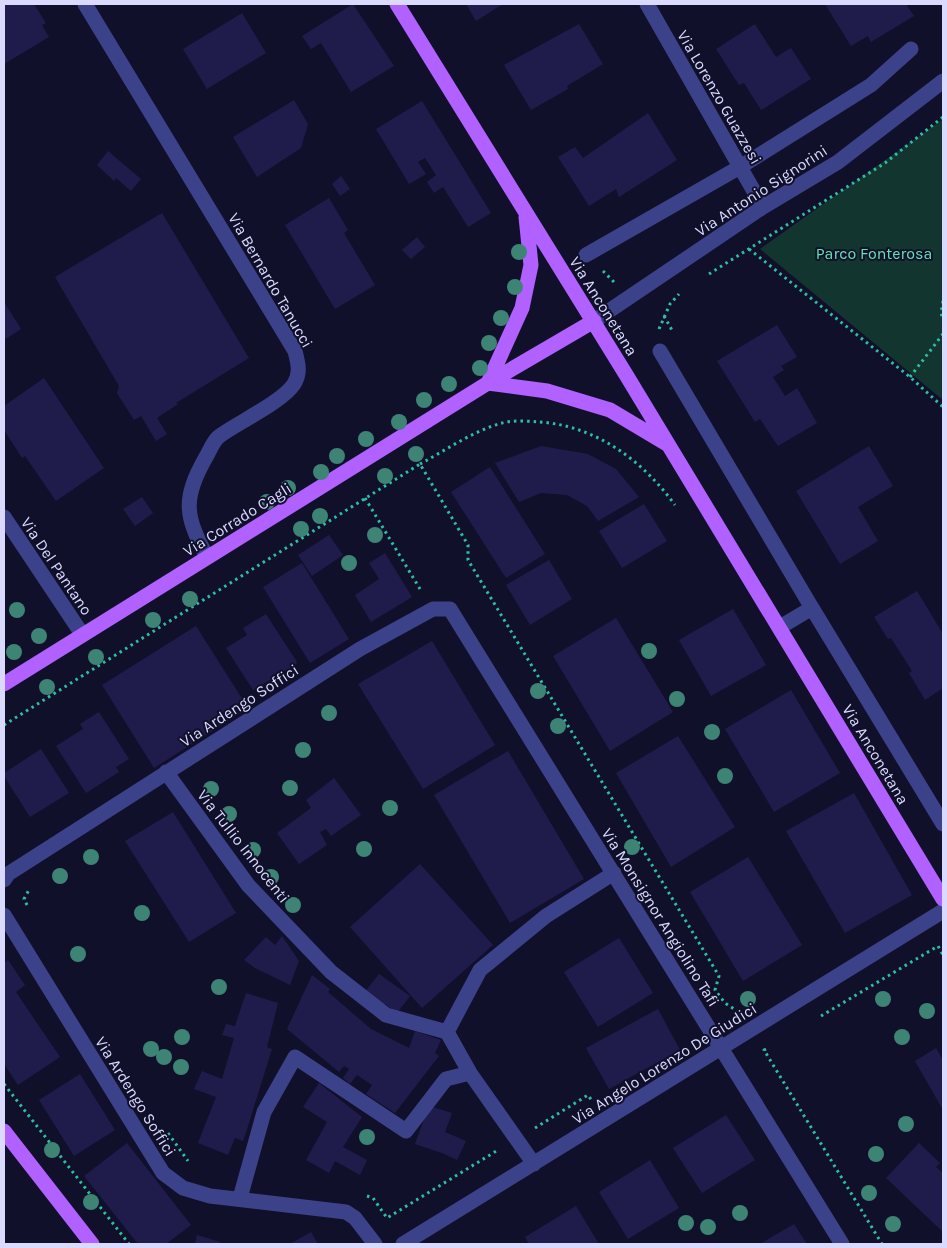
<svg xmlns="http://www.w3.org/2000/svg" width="947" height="1248" font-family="Karla,sans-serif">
	<rect width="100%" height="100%" fill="#11102a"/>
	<path fill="#13352f" d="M943 119V400L760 249Z"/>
	<path fill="#1f1c4c" d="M4 4H34L46 23 42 25 49 37 4 64Z
		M353 4 394 66 351 92 321 43 311 49 302 36Z
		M466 4H503L476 21Z
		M825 4H906L914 16 871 42 868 36 851 46Z
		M242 13 266 53 207 89 183 49Z
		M579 24 603 64 567 86 568 89 531 110 504 65Z
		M755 24 776 57 791 48 811 79 761 110 744 83 739 85 716 49Z
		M294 100 308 124 301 148 257 177 233 137Z
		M422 101 491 213 468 227 443 187 434 193 427 182 436 175 425 158 418 162 426 174 409 184 376 129Z
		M648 113 677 160 619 197 616 189 589 206 558 157 575 147 583 158Z
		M108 151 141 179 131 191 116 178 114 181 97 165Z
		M341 176 350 189 340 196 332 184Z
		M329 198 348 230 344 233 375 285 335 309 285 225Z
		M162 213 249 358 176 403 178 404 157 418 167 434 156 441 141 416 134 420 117 393 119 386 55 277Z
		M417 237 425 247 411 259 402 250Z
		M4 302 21 329 6 339 4 337Z
		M777 325 797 357 781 366 784 370 773 377 785 396 797 388 817 423 778 446 760 419 755 422 717 361Z
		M44 378 104 468 56 501 25 456 22 458 4 430V406Z
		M541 446 588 454 616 469 639 497 598 521 587 506 567 495 541 493 519 502 495 463Z
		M869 446 893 486 858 507 878 541 840 564 796 491Z
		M490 467 545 554 506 578 451 492Z
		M142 497 153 513 135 526 123 509Z
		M644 504 667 541 622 568 599 531Z
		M329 535 343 555 312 576 298 555Z
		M385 553 412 597 371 622 355 595 379 579 369 563Z
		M549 560 572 599 530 625 506 585Z
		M302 563 349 639 310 663 263 587Z
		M917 591 943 634V688L925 700 909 673 912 671 891 638 888 639 874 617Z
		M733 609 766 665 711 696 679 640Z
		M266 614 297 662 296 664 253 690 226 648 247 635 243 628Z
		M616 618 673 712 610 751 553 656Z
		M196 626 248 708 154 768 102 685Z
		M432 641 495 745 423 789 358 684Z
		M791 690 840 773 774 812 725 729Z
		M99 712 129 759 116 767 119 772 86 793 56 746 83 729 80 724Z
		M678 736 735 827 671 867 616 773Z
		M41 749 69 793 30 817 4 776V773Z
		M508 751 584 879 510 923 434 795Z
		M334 778 361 815 331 836 326 829 320 832 327 845 299 864 277 833 311 808 306 800Z
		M854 793 912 895 845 933 786 831Z
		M173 812 236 913 189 942 125 841Z
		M748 857 802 945 743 981 690 892Z
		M420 864 493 945 422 1008 350 927Z
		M282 936 299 961 290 985 255 968 244 960 266 937 275 945Z
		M619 938 653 993 598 1027 564 972Z
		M8 960 25 985 16 992 60 1057 18 1085 4 1064V963Z
		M379 974 410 996 397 1013 385 1004 383 1008 364 993Z
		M312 975 330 989 328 992 371 1029 409 1048 415 1031 441 1040 435 1053 439 1056 395 1113 366 1094 372 1085 357 1075 350 1084 343 1078 349 1069 344 1066 339 1072 287 1029Z
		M246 993 278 1003 267 1047 272 1049 248 1126 243 1141 235 1138 228 1155 198 1143 216 1097 194 1089 202 1071 222 1079 234 1038 222 1035 226 1024 235 1026Z
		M658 1009 680 1050 609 1089 586 1048Z
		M936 1048 943 1060V1110L915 1061Z
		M80 1074 115 1130 74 1156 39 1100Z
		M319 1083 362 1117 343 1147 367 1160 360 1175 335 1161 329 1173 306 1160 327 1122 303 1107Z
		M429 1106 452 1113 445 1132 466 1141 457 1160 442 1153 415 1144Z
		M726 1115 755 1160 702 1193 673 1148Z
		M127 1143 191 1225 166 1244H138L84 1176Z
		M919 1143 940 1163 936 1167 943 1173V1232L886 1178Z
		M650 1160 679 1208 628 1239 599 1192Z
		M576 1206 599 1244H529L525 1237Z
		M794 1224 807 1244H760Z
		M311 1232 318 1244H290Z
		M197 1235 220 1242 219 1244H195Z"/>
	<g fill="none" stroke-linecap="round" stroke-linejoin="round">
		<path stroke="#2ebfa3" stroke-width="3" stroke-dasharray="2.5 4" stroke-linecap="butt" d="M749 249 910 377 943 407
			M603 271 614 282
			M709 274 885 163 943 117
			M943 301 941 313 943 320
			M664 316 673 332
			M659 329 670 304 679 294
			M910 377 943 334
			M420 464C446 450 473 431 502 423 513 420 528 421 540 422 596 426 642 460 675 505
			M365 498 420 589
			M4 725 420 464 468 545V560L719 976 715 990 725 1003 737 1011
			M27 905 24 899 30 888
			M821 1016 938 946 943 955
			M766 1049 764 1050 882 1244
			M4 1084 129 1244
			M535 1128 588 1095 592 1101
			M168 1133 188 1161
			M367 1196 373 1198 387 1218 498 1150"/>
		<path stroke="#3b428a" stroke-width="15" d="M85 4 295 351C298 363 301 373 294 384 282 402 239 422 221 435 214 439 210 450 206 457 182 499 185 516 207 557
			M647 4 763 207
			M586 255 740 167 871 85 911 49
			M594 321 763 207 838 162 943 81
			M660 351 812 608
			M4 517 82 634
			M780 627 812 608 943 824
			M166 772 248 885 331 972 386 1015 447 1032 480 970 546 916 614 873
			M4 880 8 874 360 649 433 609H450L842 1244
			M4 915 163 1173 183 1188 210 1196 346 1212 355 1218 375 1244
			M447 1032 470 1073 534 1164
			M240 1198 264 1112 295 1057 406 1131 446 1079 470 1073
			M403 1244 943 911"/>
		<path stroke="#b061ff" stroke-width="15" d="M397 4 625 373 943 899
			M488 383 547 391 610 410 667 444
			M488 383 522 308 531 265 526 217
			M4 684 488 383 594 321
			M4 1131 92 1244"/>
	</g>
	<g fill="#3e8475">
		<circle cx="519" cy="252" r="8"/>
		<circle cx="515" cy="287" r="8"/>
		<circle cx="501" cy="318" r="8"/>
		<circle cx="489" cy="343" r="8"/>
		<circle cx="480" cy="368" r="8"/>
		<circle cx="449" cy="384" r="8"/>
		<circle cx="424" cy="400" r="8"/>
		<circle cx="399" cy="422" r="8"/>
		<circle cx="366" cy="439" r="8"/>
		<circle cx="416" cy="454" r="8"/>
		<circle cx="337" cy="456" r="8"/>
		<circle cx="321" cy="472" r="8"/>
		<circle cx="385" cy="476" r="8"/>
		<circle cx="288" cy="488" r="8"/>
		<circle cx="267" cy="502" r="8"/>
		<circle cx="320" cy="516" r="8"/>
		<circle cx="301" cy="529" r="8"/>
		<circle cx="375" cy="535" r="8"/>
		<circle cx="349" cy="563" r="8"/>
		<circle cx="190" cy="599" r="8"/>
		<circle cx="17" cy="610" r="8"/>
		<circle cx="153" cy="620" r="8"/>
		<circle cx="39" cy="636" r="8"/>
		<circle cx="649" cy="651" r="8"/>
		<circle cx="14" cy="652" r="8"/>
		<circle cx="96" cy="657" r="8"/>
		<circle cx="47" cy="687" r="8"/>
		<circle cx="538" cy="691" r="8"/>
		<circle cx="677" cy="699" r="8"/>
		<circle cx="329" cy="713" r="8"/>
		<circle cx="558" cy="726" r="8"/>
		<circle cx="712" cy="732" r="8"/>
		<circle cx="303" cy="750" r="8"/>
		<circle cx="725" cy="776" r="8"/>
		<circle cx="290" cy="788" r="8"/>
		<circle cx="211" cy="789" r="8"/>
		<circle cx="390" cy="808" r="8"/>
		<circle cx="229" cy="814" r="8"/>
		<circle cx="632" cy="847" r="8"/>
		<circle cx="364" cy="849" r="8"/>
		<circle cx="253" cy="850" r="8"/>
		<circle cx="91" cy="857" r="8"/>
		<circle cx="60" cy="876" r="8"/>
		<circle cx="271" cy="877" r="8"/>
		<circle cx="293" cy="905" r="8"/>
		<circle cx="142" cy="913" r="8"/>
		<circle cx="78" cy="954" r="8"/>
		<circle cx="219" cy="987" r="8"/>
		<circle cx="748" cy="999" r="8"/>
		<circle cx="883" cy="999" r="8"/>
		<circle cx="927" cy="1011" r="8"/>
		<circle cx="182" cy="1037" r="8"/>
		<circle cx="902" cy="1037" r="8"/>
		<circle cx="151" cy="1049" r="8"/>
		<circle cx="164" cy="1057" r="8"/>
		<circle cx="181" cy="1067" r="8"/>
		<circle cx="906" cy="1124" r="8"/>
		<circle cx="367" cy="1137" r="8"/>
		<circle cx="52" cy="1150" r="8"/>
		<circle cx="876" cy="1154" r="8"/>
		<circle cx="869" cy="1193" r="8"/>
		<circle cx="91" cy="1202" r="8"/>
		<circle cx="740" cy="1213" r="8"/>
		<circle cx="686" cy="1223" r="8"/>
		<circle cx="893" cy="1224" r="8"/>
		<circle cx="708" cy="1227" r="8"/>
	</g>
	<g text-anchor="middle" stroke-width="4" stroke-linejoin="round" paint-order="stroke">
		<g font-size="16" fill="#dadaff" stroke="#11102a">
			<text transform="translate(720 97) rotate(60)" y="6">Via Lorenzo Guazzesi</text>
			<text transform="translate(761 190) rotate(-33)" y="6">Via Antonio Signorini</text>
			<text transform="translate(271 280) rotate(60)" y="6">Via Bernardo Tanucci</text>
			<text transform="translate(604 306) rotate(58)" y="6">Via Anconetana</text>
			<text transform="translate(237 519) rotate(-32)" y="6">Via Corrado Cagli</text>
			<text transform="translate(57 566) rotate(56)" y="6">Via Del Pantano</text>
			<text transform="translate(239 705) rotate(-33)" y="6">Via Ardengo Soffici</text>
			<text transform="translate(876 754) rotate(59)" y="6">Via Anconetana</text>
			<text transform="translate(244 846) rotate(52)" y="6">Via Tullio Innocenti</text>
			<text transform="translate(661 917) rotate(58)" y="6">Via Monsignor Angiolino Tafi</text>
			<text transform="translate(664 1063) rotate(-32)" y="6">Via Angelo Lorenzo De Giudici</text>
			<text transform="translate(136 1096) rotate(58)" y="6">Via Ardengo Soffici</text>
		</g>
		<g font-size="16" fill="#62e3b2" stroke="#11102a">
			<text x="874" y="259">Parco Fonterosa</text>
		</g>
	</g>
	<rect width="947" height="1248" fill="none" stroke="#dadaff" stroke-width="10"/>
</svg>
